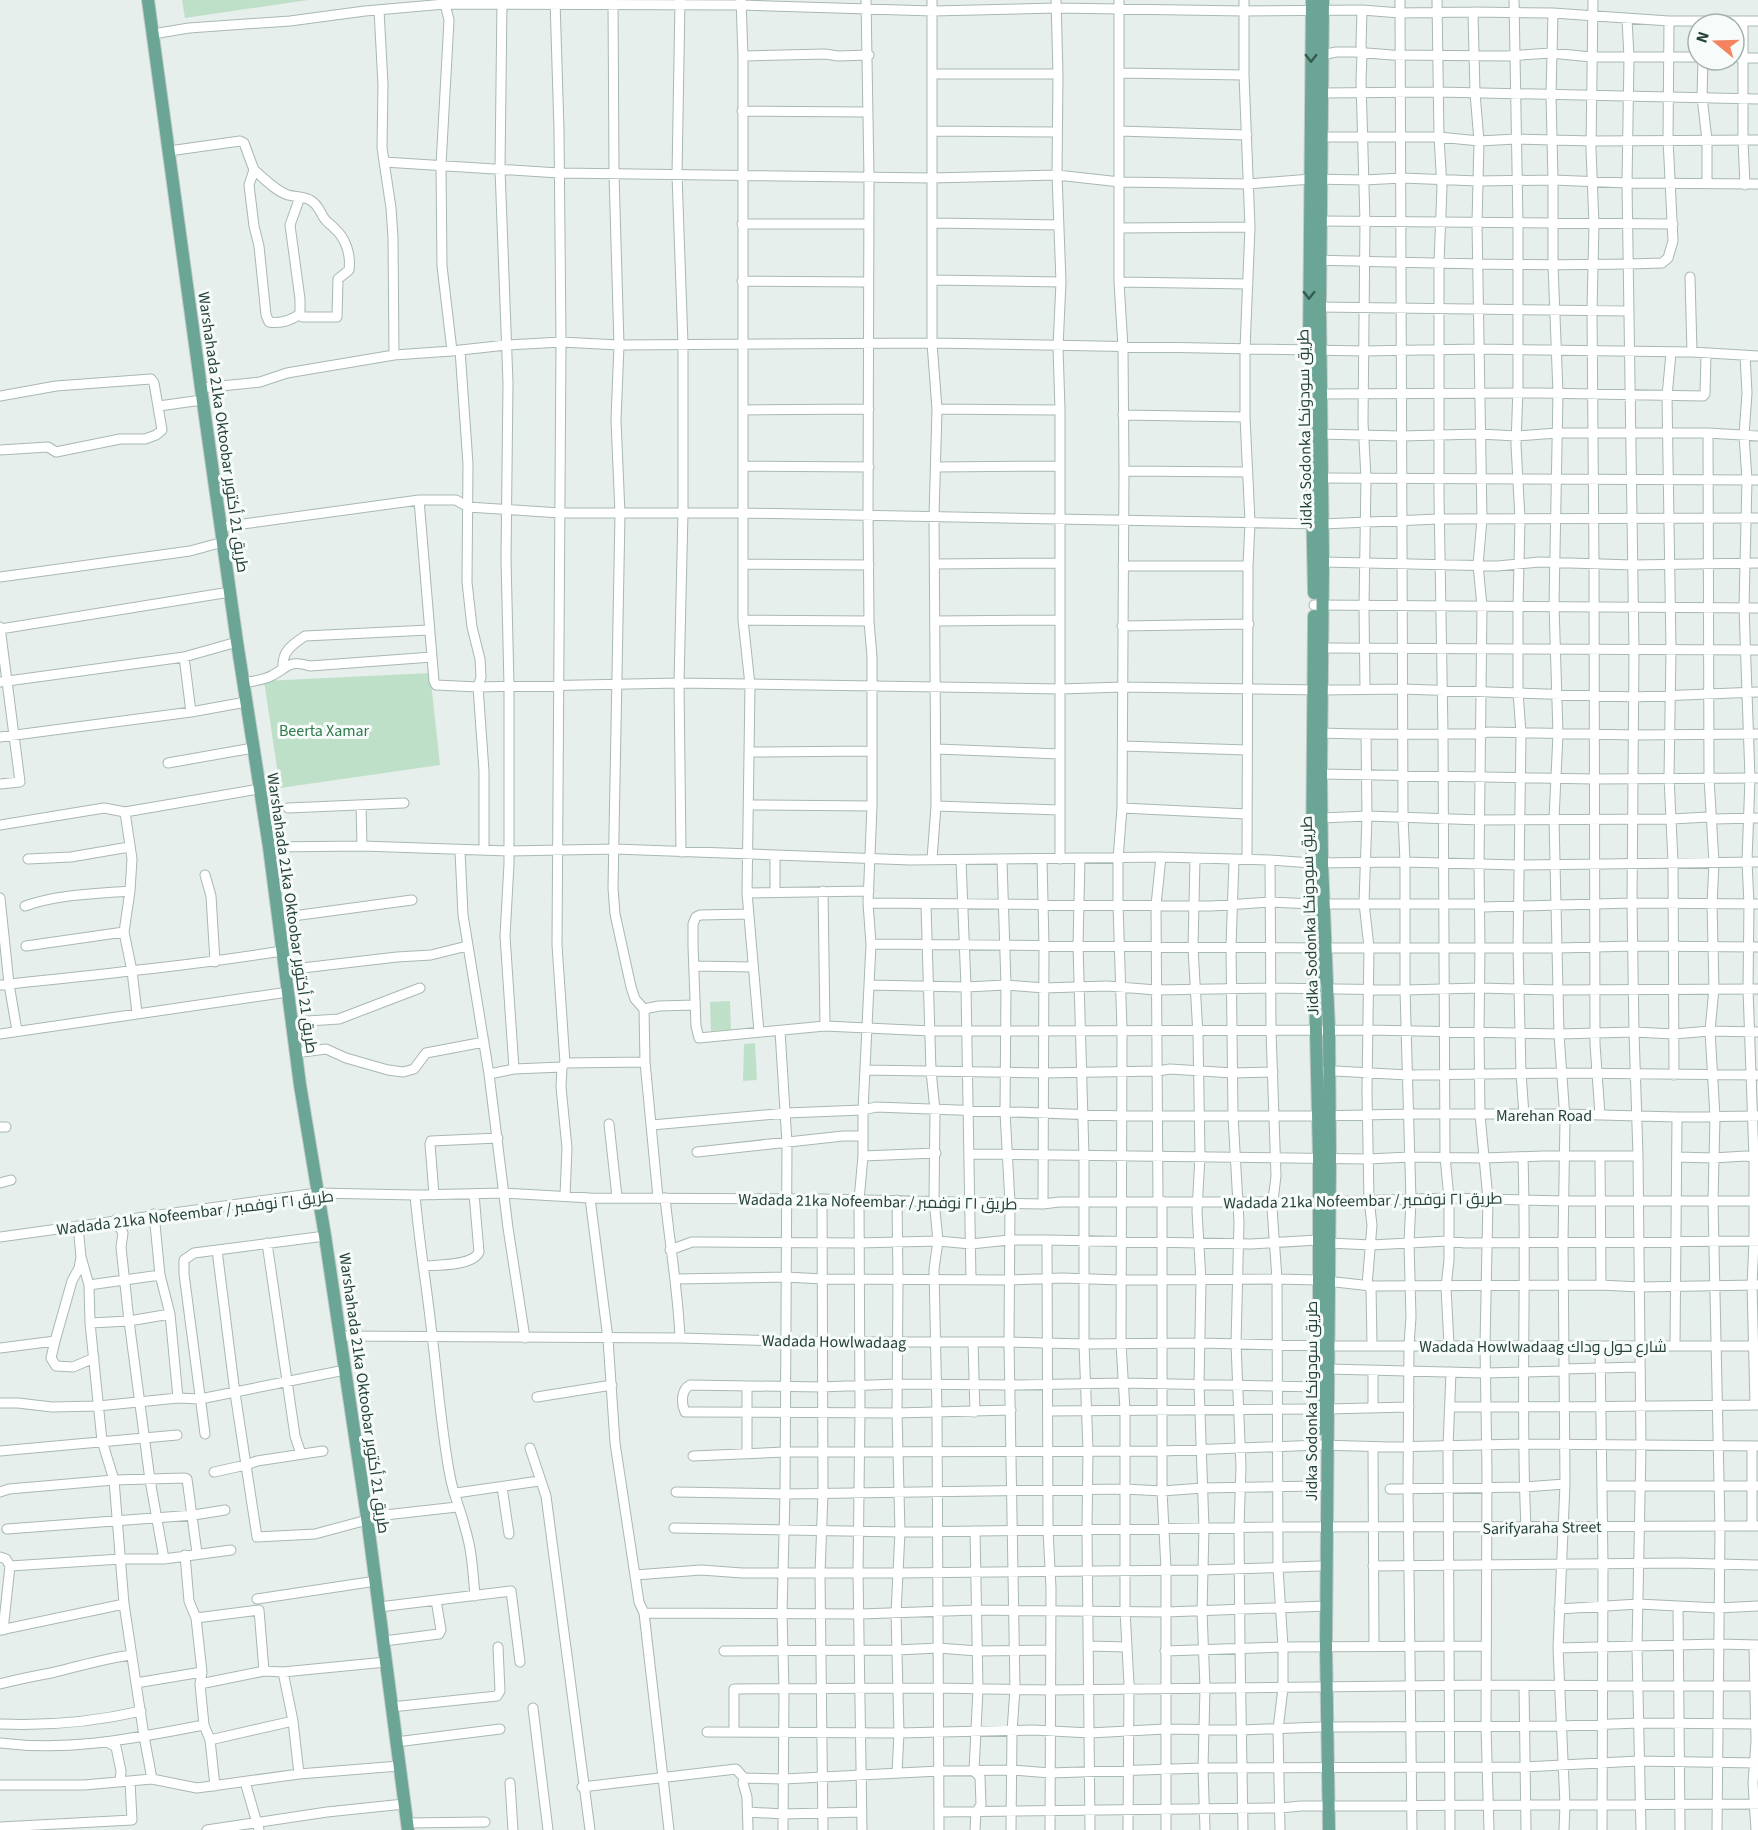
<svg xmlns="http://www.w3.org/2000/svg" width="1758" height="1830" font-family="'Source Sans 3',Cairo,sans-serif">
	<rect width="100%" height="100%" fill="#e6efeb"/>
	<path fill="#bfe0c8" d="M182 0H308L185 18Z
		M430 673 440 765 280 788 264 681Z
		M730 1001 731 1030 711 1031 710 1002Z
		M755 1043 757 1080 743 1081 744 1044Z"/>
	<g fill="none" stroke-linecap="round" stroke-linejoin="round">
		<g stroke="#a8b8b2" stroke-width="11">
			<path id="minor" d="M502 0 500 169 508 383 506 559 509 686V864L505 936 514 1069
				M555 0 559 130 561 342 557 945 565 1063
				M613 0 614 174 619 345 616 420 620 514 613 888 615 914 631 987 635 999 644 1009 645 1062 658 1198
				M680 0 677 175 683 344V512L679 683 681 852
				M741 0 743 56V620L750 685 747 893 759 1032
				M1056 0 1058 74 1057 175 1061 282 1058 347 1060 410V859
				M1119 0V282L1123 348 1124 471 1122 808 1118 859V904L1122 1030 1121 1344 1125 1410V1611L1129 1684 1128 1830
				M1244 0V75L1250 227 1245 349V417L1250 522 1248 566 1247 859
				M1400 0 1403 817 1405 862V990L1411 1200 1409 1243 1411 1317 1409 1345 1408 1488 1412 1830
				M1437 0 1439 137 1442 187 1439 263V496L1443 734 1445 1157 1449 1198V1260L1446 1287 1449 1345
				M1514 0 1518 223V387L1516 445 1520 519 1518 606V692L1521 733 1518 948 1521 1073 1524 1115
				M1593 0 1591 149 1594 224 1592 310 1594 564 1595 1044 1600 1115
				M445 4 449 20 441 165 442 266 452 351
				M1362 10 1361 45 1362 54 1361 81 1365 222 1363 422 1366 478 1364 607 1365 689
				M1473 12 1475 93 1479 141 1477 223 1482 519 1478 565 1482 606 1479 865 1480 948 1479 1032 1480 1115 1488 1199 1485 1345 1487 1473 1486 1727 1489 1830
				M1553 13 1551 95 1553 180V265L1558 393 1554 605 1558 734 1554 819 1559 1034 1565 1119 1563 1242 1565 1484 1558 1648 1565 1805 1564 1830
				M1627 19 1629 57 1627 183 1634 649 1632 903 1634 1032 1638 1156 1641 1446 1637 1647 1641 1830
				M1743 21V140L1745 185
				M153 34 189 28 290 21 365 11 445 4 741 5 933 11 1057 8 1244 11 1362 10 1400 13 1473 12 1553 13 1669 21H1758
				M1322 55 1336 52H1354L1392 55 1506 56 1551 53 1591 57H1698
				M743 56 825 54 838 56 869 55
				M1734 57 1758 58
				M1703 60 1702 97 1707 140V183
				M1119 73 1244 75
				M932 74H1058
				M1317 95 1323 93 1439 92 1758 99
				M742 111 868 112
				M933 131 1057 132
				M1119 131 1247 135
				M1323 137H1439L1479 141 1516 139 1592 141 1758 140
				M169 151 240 141 244 143 254 170 249 185 254 226 259 246 266 315 269 322C281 324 290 321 300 314
				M384 162 559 173 931 178 1057 175 1120 182 1248 184 1311 179 1364 180 1402 178 1478 181 1553 180 1627 183 1758 184
				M254 170C264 178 275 191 288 195 295 197 303 196 310 200 318 204 320 212 324 218 327 223 331 224 334 228 346 238 351 255 349 270L338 279 337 317H302L300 314V299L290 225 300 197
				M1321 221 1673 224
				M932 223 1059 225
				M742 224H869
				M1119 228 1250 227
				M1315 260C1431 263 1546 267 1662 263L1668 258 1673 241 1668 139 1669 21
				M1690 277 1692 352
				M932 280 1061 282
				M742 281 867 282
				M1119 282 1248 284
				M1320 307 1629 311
				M460 350 468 464 467 582 472 627 480 659 481 677 478 687 484 771V850
				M1671 353 1667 396 1671 650 1669 777 1673 862 1674 1075
				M394 355 452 351 506 345 561 342 619 345 932 343 1363 351 1479 349 1692 352 1758 356
				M1745 355 1747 393 1744 435 1747 480 1744 607 1750 778 1747 861 1749 904 1748 989 1754 1158V1241L1752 1285 1755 1405
				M201 388 260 382 287 373 394 355 393 237 391 208 382 148 383 85 379 10
				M1320 394 1538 393 1703 396 1705 394 1706 353
				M0 396 56 386 151 379 154 383 162 430 156 435 145 439H120L56 452 48 447 0 450
				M159 406 202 400
				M937 409 1060 410
				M744 410 869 409
				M1123 415 1245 417
				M1708 433 1709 778 1714 863 1712 904 1714 988 1710 1031 1715 1117 1713 1201 1720 1527 1717 1830
				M1320 434 1401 436 1480 434 1516 436 1557 433H1708L1758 436
				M743 466 869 467
				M936 467 1059 466
				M1124 471 1248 472
				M1321 478 1758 480
				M419 500 434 681 436 685 478 687 679 683 1060 689 1123 687 1322 690 1402 689 1634 697 1758 692
				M221 527 419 500H456L468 507 560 513H743L1322 524 1439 519 1758 518
				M1323 562 1498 566 1539 562 1632 565 1758 563
				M744 564 869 565
				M935 564 1059 563
				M1123 566H1248
				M0 577 190 551 223 542
				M1314 605 1758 608
				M743 620 869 621
				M936 621 1058 620
				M1122 626 1249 624
				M0 627 20 782 0 784
				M0 629 230 592
				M1322 648 1758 650
				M184 657 191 712
				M283 667C282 651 293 644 305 636L429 630
				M0 682 184 657 237 642
				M243 683C253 681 265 680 273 675 289 666 290 660 310 666L432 657
				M1321 733C1375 735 1428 734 1481 734L1488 732 1634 735 1758 734
				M1366 734 1367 816 1364 903 1369 947 1367 1091 1369 1200 1372 1225 1367 1286
				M0 737 191 712 246 702
				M1123 746 1247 750
				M937 749 1060 754
				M750 752 871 751
				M168 763 253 748
				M1321 774 1594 779 1758 778
				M361 805 362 846
				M749 805 872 806
				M936 806 1059 810
				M288 808 404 803
				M1122 808 1246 814
				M125 812 132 859 130 891 124 932 132 971 137 1013
				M1322 818 1367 816 1481 820 1672 819 1708 817 1713 819 1758 818
				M0 825 104 808 125 812 259 789
				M269 847 362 846 509 851 615 849 911 860 1161 857 1270 860 1312 863 1405 862 1518 865 1758 862
				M460 851 463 915 489 1074 508 1228 525 1338
				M775 856V891
				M1080 858 1078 945 1084 1156V1344L1088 1449 1087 1530 1090 1830
				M28 859 71 857 129 847
				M932 859 936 806 934 517 937 409 932 343V0
				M1195 859 1193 948 1198 1035 1200 1156 1197 1211 1201 1281 1199 1384 1204 1528 1202 1611 1205 1688 1203 1768 1205 1830
				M961 860 966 987 971 1280
				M1042 860 1044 945 1043 1204
				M1234 860 1231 947 1233 1116 1239 1222 1236 1344 1241 1467 1239 1527 1240 1648 1243 1830
				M1270 860 1271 1031 1276 1176 1272 1208 1277 1279 1278 1568 1283 1647V1688L1278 1729 1280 1830
				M1002 861 1006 985 1005 1112 1010 1203 1009 1342 1015 1689 1012 1731 1011 1830
				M205 875 211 896 215 962
				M823 891 825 1026
				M747 893 869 891
				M0 898 9 984 17 1031
				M868 903 1212 906 1270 902 1313 904
				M1324 904H1479L1483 907 1632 903 1758 904
				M926 905 931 1071 935 1110 934 1200 938 1241 934 1269 937 1412 939 1830
				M25 906C59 894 94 894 130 891
				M749 914 700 915 696 917 693 924V946L696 1026 699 1038 825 1026 931 1031H1006L1368 1030 1559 1034 1634 1032 1674 1034 1710 1031 1758 1032
				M278 918 412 900
				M871 944 1314 948
				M26 946 124 932
				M1326 948H1559L1633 946 1758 947
				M694 966 753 967
				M285 970 397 957 431 955 467 946
				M0 985C94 975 188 966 282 951
				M869 985 966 987 1006 985 1044 988 1107 986 1156 990 1270 988 1405 990 1480 988 1558 990 1758 989
				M644 1009 659 1006 695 1005
				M292 1022 339 1019 420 988
				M780 1031 787 1143 785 1494 782 1613 784 1689 783 1830
				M0 1034 288 992
				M295 1053 326 1049 346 1058 388 1070 403 1072 414 1069 426 1053 484 1042
				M562 1067 561 1087 567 1148 565 1196
				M865 1070 1043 1073 1158 1071 1170 1069 1233 1073 1273 1072
				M1317 1070 1408 1075 1562 1073 1758 1075
				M489 1074 514 1069 562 1067 565 1063 645 1062
				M609 1124 617 1197
				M652 1125 786 1113 863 1110 876 1107 1122 1116H1317L1409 1114H1564L1677 1117 1758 1116
				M0 1127H6
				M697 1152 843 1136H863
				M970 1154 1368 1159 1410 1157 1484 1158 1543 1156H1638
				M863 1156 936 1153
				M1600 1157 1601 1285
				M1677 1157 1713 1158 1746 1156 1758 1158
				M1523 1158C1527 1281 1520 1404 1526 1527
				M0 1183 11 1180
				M415 1195C419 1242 427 1288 432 1335 438 1382 441 1429 450 1476 453 1494 461 1510 465 1528 472 1550 473 1573 475 1596
				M434 1195 430 1144 431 1141 498 1138
				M590 1198 608 1339 615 1443 639 1602 644 1613 669 1830
				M665 1198C670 1245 678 1291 680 1338
				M822 1199 823 1493 820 1573 823 1830
				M897 1200 898 1279 897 1413 900 1532 896 1613 899 1733 897 1773
				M1158 1201 1156 905 1161 857
				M1162 1201V1491L1166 1569V1830
				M154 1214 160 1275 170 1314 178 1398
				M115 1220 123 1233 121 1247 129 1321 150 1480 164 1559
				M0 1237 317 1193 415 1195 503 1193 590 1198 822 1199 1043 1204 1059 1202H1319L1449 1198 1563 1201H1758
				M1047 1240 1048 1530 1051 1588 1050 1830
				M267 1243 295 1436 301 1454
				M1329 1243 1371 1245 1448 1241 1465 1243 1758 1241
				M217 1250 235 1393 257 1537 315 1534 367 1520
				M670 1250 692 1242H703L859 1243 938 1241 971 1244 1009 1240H1047L1251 1244 1318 1240
				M81 1257 89 1285 90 1323 102 1441 114 1480 124 1604 144 1736 152 1779
				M423 1266C437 1265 473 1266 479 1252L474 1194
				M676 1279 786 1277 823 1279 1010 1280 1062 1278 1121 1280 1277 1279 1318 1280 1371 1286 1601 1285 1639 1287 1758 1285
				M89 1285 160 1275
				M1371 1286 1372 1345
				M90 1323 129 1321 170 1314
				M340 1336 680 1338 821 1342H1009L1084 1344 1200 1343 1328 1346H1758
				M55 1341 51 1358 56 1366 73 1367 94 1358
				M973 1342 975 1412
				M1675 1346 1677 1117
				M1600 1347 1603 1565 1602 1830
				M0 1348 55 1341 72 1281 79 1268 81 1257 78 1226
				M1328 1369 1485 1373 1564 1371
				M1564 1369 1639 1367
				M1373 1371V1407
				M537 1397 612 1385
				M0 1403H18L52 1407 98 1406 178 1398 200 1399 345 1370
				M1450 1407C1553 1407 1655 1406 1758 1405
				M1328 1409 1409 1407
				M1011 1410 897 1413 694 1412H685C681 1403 681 1390 690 1385L821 1387 897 1384 1011 1385 1123 1383 1319 1387
				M1048 1411 1319 1409
				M205 1434 184 1274V1260L194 1253 325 1236
				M1752 1446V1526
				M1373 1447 1374 1647
				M530 1448 546 1496 590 1830
				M0 1451 177 1435
				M747 1453V1386
				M693 1456 785 1452 1163 1451 1320 1445 1389 1447 1524 1444 1758 1446
				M214 1472 246 1465 257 1461 323 1451
				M1602 1486H1758
				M502 1487 509 1534
				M1390 1489 1524 1487 1565 1484
				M0 1492 9 1489 114 1480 185 1478 187 1479 197 1553
				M676 1492 785 1494 1125 1489 1162 1491 1203 1488 1320 1486
				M456 1493 539 1481
				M367 1517 457 1507
				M674 1528 900 1532 1278 1527 1758 1526
				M7 1529 194 1515 225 1510
				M185 1555 189 1601 196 1618 202 1672 200 1684 204 1725 210 1740 215 1786
				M0 1557 6 1559 10 1566 3 1630
				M10 1566 121 1559H164L231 1550
				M1373 1566 1679 1563 1757 1565
				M635 1575 701 1570 742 1573H897L1203 1570 1320 1566
				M257 1599 376 1581
				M1678 1606 1680 1830
				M379 1607 511 1591 520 1662
				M1559 1609 1638 1604 1718 1608 1758 1606
				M644 1613 860 1614 976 1610 1166 1612 1327 1606
				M196 1618 259 1610 264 1671
				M0 1630 124 1604
				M384 1641 439 1634 441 1630 436 1600
				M1088 1646 1126 1647
				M1754 1646 1756 1741 1753 1783 1756 1830
				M1558 1648 1718 1644 1758 1645
				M724 1651 897 1650 938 1648 978 1651 1051 1650
				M1165 1651 1283 1647 1486 1646
				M283 1672 293 1721 299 1774
				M136 1683 202 1672
				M0 1684C18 1679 36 1676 55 1672 81 1666 105 1658 132 1655
				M200 1684 264 1671 283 1672 386 1662
				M1524 1686 1526 1830
				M391 1707 497 1696 500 1691 498 1647
				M533 1708 548 1830
				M0 1724C48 1726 94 1722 141 1711
				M1327 1727 1561 1726 1639 1723 1758 1724
				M734 1731V1689L937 1688 1051 1690 1487 1685 1758 1686
				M707 1732 899 1733 1033 1730 1090 1733 1165 1729 1241 1730 1320 1727
				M210 1740 293 1721
				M396 1742 500 1729
				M0 1743C73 1752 134 1738 204 1725
				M109 1743 116 1747 121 1771 120 1782
				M744 1778 784 1779 939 1771 1012 1770 1050 1773 1203 1768 1524 1767 1638 1761 1758 1763
				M245 1782 259 1830
				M510 1783 513 1830
				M0 1785H84L152 1779 197 1788 299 1774 399 1766
				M582 1787 736 1769 744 1778 743 1783 747 1797 748 1830
				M748 1812 784 1814 862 1812
				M939 1812 1280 1808 1301 1806 1758 1804
				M407 1823 485 1822
				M0 1827 132 1820 130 1781
				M207 1830 327 1812 404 1804
				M862 1830 858 1573 860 1412 859 1200 863 1156V1110L869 985 871 944 868 903 872 806V657L869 621 868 515 869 177 866 0
				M975 1830 976 1812 981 1805 980 1777 974 1771 978 1689 975 1531
				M1450 1830 1448 1447 1451 1372"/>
		</g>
		<g stroke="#c2cac8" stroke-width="14">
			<path id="major" d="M148 0 201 388 237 642 269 847 300 1085 325 1236 367 1517 408 1830
				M1312 0 1309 350 1314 593
				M1323 0 1320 307 1323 562 1321 774 1322 863 1329 1030 1330 1158 1326 1647 1329 1830
				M1314 616 1312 863 1319 1157V1429"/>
		</g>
		<use href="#minor" stroke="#fff" stroke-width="9"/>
		<use href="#major" stroke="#6aa596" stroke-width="12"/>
	</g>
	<defs><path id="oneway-chevron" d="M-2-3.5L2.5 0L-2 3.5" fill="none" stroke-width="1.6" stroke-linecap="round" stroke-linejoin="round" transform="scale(1.5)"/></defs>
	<g stroke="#365b51">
		<use href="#oneway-chevron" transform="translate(1311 58) rotate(90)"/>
		<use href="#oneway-chevron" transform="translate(1309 295) rotate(91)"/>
	</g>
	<g text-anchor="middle" stroke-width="6" stroke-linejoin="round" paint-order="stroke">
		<g font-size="16" fill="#24423a" stroke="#f7fbf9">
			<text transform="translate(1304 429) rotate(-91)" y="6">Jidka Sodonka طريق سودونكا</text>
			<text transform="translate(224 432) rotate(82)" y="6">Warshahada 21ka Oktoobar طريق 21 أكتوبر</text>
			<text transform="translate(293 913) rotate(82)" y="6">Warshahada 21ka Oktoobar طريق 21 أكتوبر</text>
			<text transform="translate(1309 916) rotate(-92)" y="6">Jidka Sodonka طريق سودونكا</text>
			<text x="1544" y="1121">Marehan Road</text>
			<text transform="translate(1363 1200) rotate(-1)" y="6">Wadada 21ka Nofeembar / طريق ٢١ نوفمبر</text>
			<text transform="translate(878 1201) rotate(1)" y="6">Wadada 21ka Nofeembar / طريق ٢١ نوفمبر</text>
			<text transform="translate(195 1212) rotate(-7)" y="6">Wadada 21ka Nofeembar / طريق ٢١ نوفمبر</text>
			<text transform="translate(834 1341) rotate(1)" y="6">Wadada Howlwadaag</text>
			<text x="1543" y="1352">Wadada Howlwadaag شارع حول وداك</text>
			<text transform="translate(365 1393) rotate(82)" y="6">Warshahada 21ka Oktoobar طريق 21 أكتوبر</text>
			<text transform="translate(1311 1401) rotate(-90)" y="6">Jidka Sodonka طريق سودونكا</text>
			<text transform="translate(1542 1527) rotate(-1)" y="6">Sarifyaraha Street</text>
		</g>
		<g font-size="16" fill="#2d7a4b" stroke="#f7fbf9">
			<text x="324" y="736">Beerta Xamar</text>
		</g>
	</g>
	<g transform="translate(1716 42) rotate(289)"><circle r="28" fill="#f7fbf9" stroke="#a3b1ad" stroke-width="1.5"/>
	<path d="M0-4.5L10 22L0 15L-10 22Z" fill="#f4845f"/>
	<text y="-9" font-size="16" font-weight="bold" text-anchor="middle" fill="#24423a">N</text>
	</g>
</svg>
